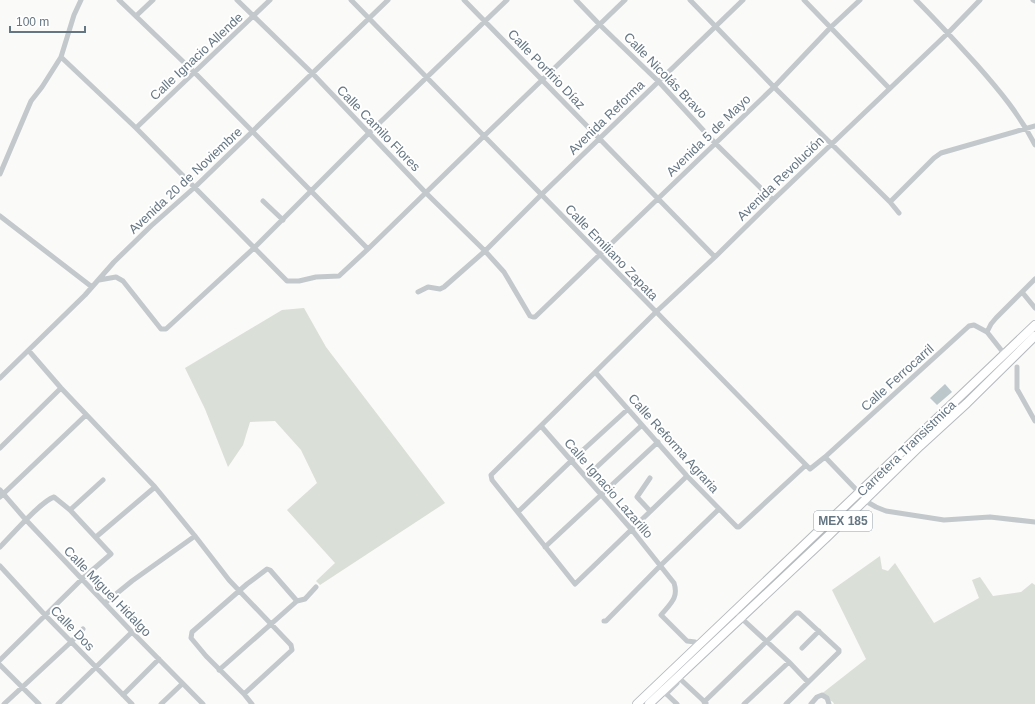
<svg xmlns="http://www.w3.org/2000/svg" width="1035" height="704" font-family="Arial,sans-serif">
	<rect width="100%" height="100%" fill="#fafaf8"/>
	<path fill="#dadfd7" d="M304 308 326 347 445 503 320 585 316 581 335 563 287 510 317 483 301 450 275 421 250 422 243 445 228 467 205 409 185 368 282 310Z
		M880 556 882 569 888 571 895 563 934 623 979 598 972 580 980 577 993 596 1021 592 1032 583 1035 585V704H834L833 702 820 695 866 659 832 590Z"/>
	<path fill="#bbc7cb" d="M945 384 952 392 937 405 930 398Z"/>
	<g fill="none" stroke-linecap="round" stroke-linejoin="round">
		<g stroke="#b5babe" stroke-width="10">
			<path id="primary" d="M637 704 1035 325
				M649 704 828 536 920 446 967 403 1035 336"/>
		</g>
		<path stroke="#c3c8cc" stroke-width="5" d="M119 0 195 73 368 249
			M237 0 312 73 426 193 485 251 504 272 530 316 533 317H535L774 87 831 27 860 0
			M351 0 810 469 825 457 869 503 876 507 886 511 944 520 990 517 1035 522
			M464 0 715 257
			M576 0 600 25 659 82 715 143 773 200
			M690 0 774 87 890 202 899 213
			M804 0 889 88
			M916 0C937 21 957 43 977 65 999 90 1020 115 1035 145
			M1033 0 1035 1
			M136 16 153 0
			M61 57 136 128 287 281H299L316 277 339 276 368 249 484 136 625 0
			M136 128 270 0
			M0 174 31 101 42 87 61 57 74 15 81 0
			M263 201 283 220
			M890 202 934 158 941 153 1035 126
			M0 216 92 287
			M99 280 116 277 123 281 161 329H166L254 248 369 133 507 0
			M418 292 428 287 440 289 444 287 485 251 541 195 743 0
			M1022 292 1035 308
			M987 332 991 324 996 318 1035 279
			M29 351 61 388 155 487 195 536 229 580 291 645 292 650 244 694
			M1017 367V389L1035 421
			M596 373 687 476 737 527H739L806 465
			M0 378 85 295 114 262 151 226 195 187 388 0
			M541 426 632 530 674 583C679 598 670 604 661 615L687 641 695 642 696 643 694 648
			M0 448 61 388
			M825 457 969 326 974 325 987 332 1002 351
			M687 476 575 584 492 480 491 475 656 312 715 257 773 200 948 33 980 0
			M586 477 642 425
			M650 478 637 497 650 511
			M0 490 26 520 132 632 203 704
			M0 497 86 415
			M70 510 103 480
			M518 512 571 461 628 409
			M96 537 155 487
			M0 547C11 536 41 501 54 497L70 510 111 554 82 579 0 660
			M545 547 658 442
			M0 566 45 615 132 704
			M105 603 132 581 195 536
			M739 616 789 662 808 682
			M604 621H606L661 565 719 509
			M802 648 819 631
			M0 665 39 704
			M219 670 297 601 305 599 316 587
			M678 677 706 703
			M657 685 677 704
			M666 694 677 683
			M123 695 159 659
			M704 702 796 613H799L839 650V652L786 704
			M4 704 71 642 83 629
			M58 704 132 632
			M161 704 182 684
			M252 704 244 694 206 656 191 638 192 632 247 584 267 569 270 570 297 601
			M744 704 789 662
			M811 704 817 697 822 695 827 698 829 704"/>
		<use href="#primary" stroke="#fff" stroke-width="8"/>
	</g>
	<g text-anchor="middle" stroke-width="4" stroke-linejoin="round" paint-order="stroke">
		<rect fill="#fff" stroke="#939fa8" stroke-width="1" x="814" y="511" width="58" height="20" rx="3"/>
		<g font-size="12" font-weight="bold" fill="#657683">
			<text x="843" y="525">MEX 185</text>
		</g>
		<g font-size="13" fill="#657683" stroke="#fff">
			<text transform="translate(196 56) rotate(-43)" y="5">Calle Ignacio Allende</text>
			<text transform="translate(547 69) rotate(46)" y="5">Calle Porfirio Díaz</text>
			<text transform="translate(666 75) rotate(46)" y="5">Calle Nicolás Bravo</text>
			<text transform="translate(606 117) rotate(-44)" y="5">Avenida Reforma</text>
			<text transform="translate(379 128) rotate(46)" y="5">Calle Camilo Flores</text>
			<text transform="translate(708 135) rotate(-44)" y="5">Avenida 5 de Mayo</text>
			<text transform="translate(780 178) rotate(-44)" y="5">Avenida Revolución</text>
			<text transform="translate(185 180) rotate(-43)" y="5">Avenida 20 de Noviembre</text>
			<text transform="translate(612 252) rotate(46)" y="5">Calle Emiliano Zapata</text>
			<text transform="translate(897 377) rotate(-42)" y="5">Calle Ferrocarril</text>
			<text transform="translate(674 443) rotate(48)" y="5">Calle Reforma Agraria</text>
			<text transform="translate(906 448) rotate(-44)" y="5">Carretera Transistmica</text>
			<text transform="translate(609 488) rotate(49)" y="5">Calle Ignacio Lazarillo</text>
			<text transform="translate(108 591) rotate(46)" y="5">Calle Miguel Hidalgo</text>
			<text transform="translate(73 628) rotate(46)" y="5">Calle Dos</text>
		</g>
	</g>
	<path d="M10 26v6h75v-6" fill="none" stroke="#657683" stroke-width="2"/>
	<text x="16" y="26" font-size="12" fill="#657683" stroke="#ffffff" stroke-width="3" paint-order="stroke">100 m</text>
</svg>
